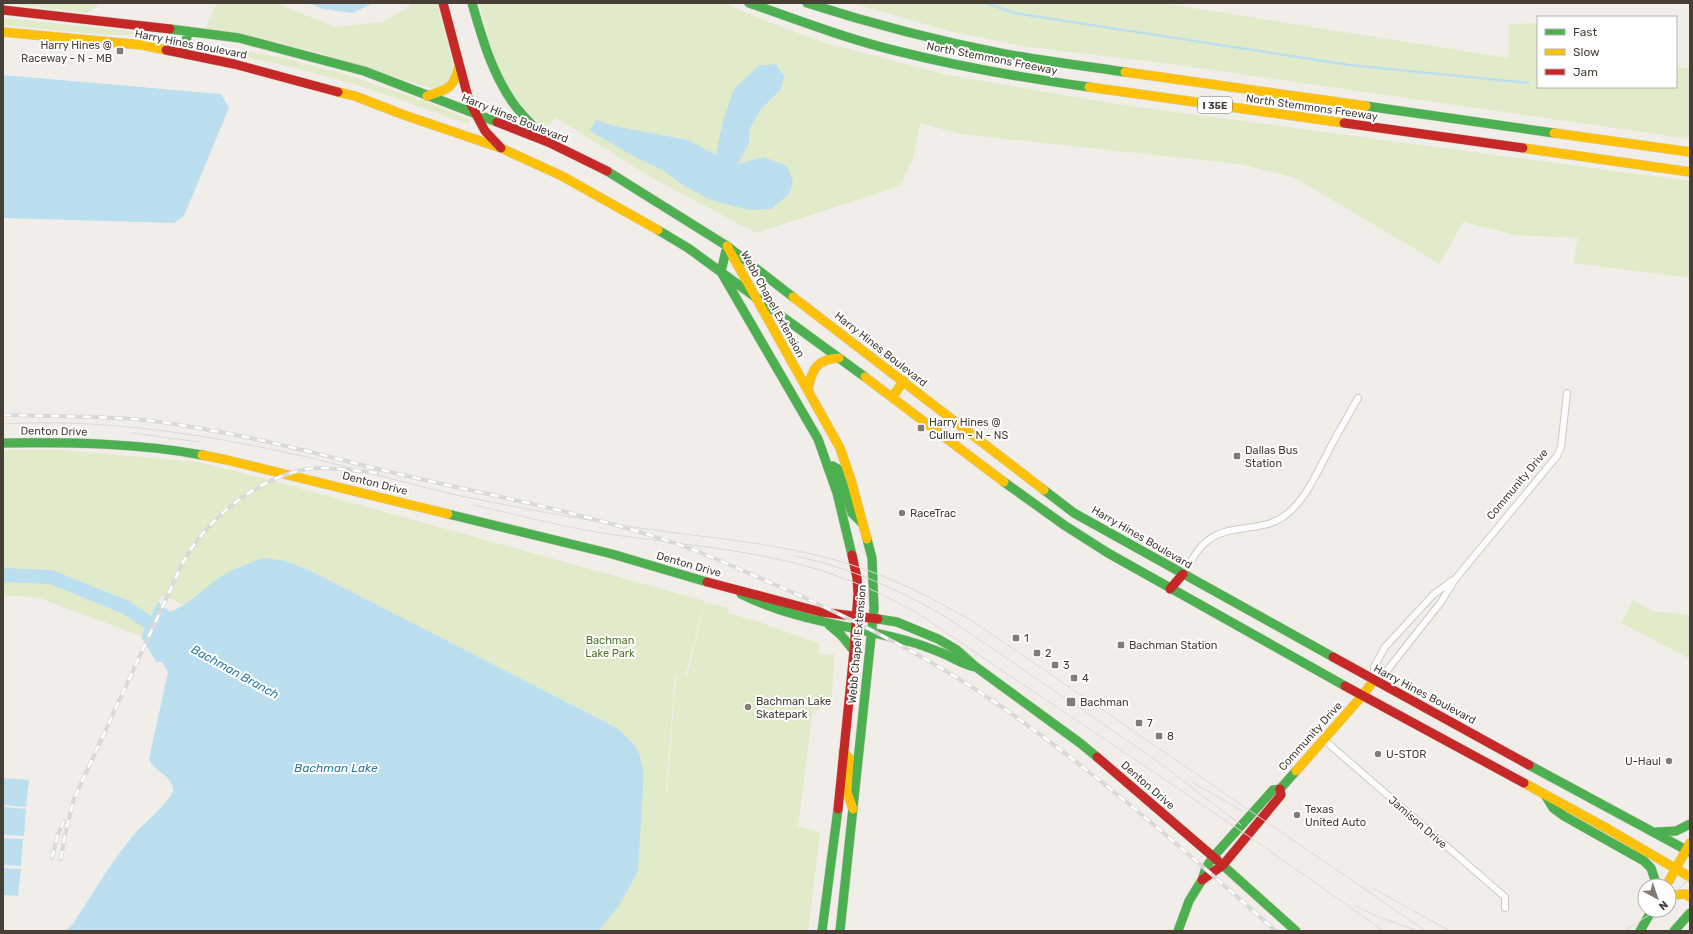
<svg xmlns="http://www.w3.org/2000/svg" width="1693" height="934" font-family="Rubik,sans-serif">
	<rect width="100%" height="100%" fill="#f1eeea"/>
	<path fill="#e1ebca" d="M3 3H98L97 7 86 13Z
		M217 3H276L335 27 382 22 409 7V3H437L454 68 449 83 434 89 312 51 238 34 205 29Z
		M479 3H724L779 26 826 43 948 75 1122 105 1690 181V278L1573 263 1578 238 1515 235 1463 222 1440 264 1295 178 1239 164 961 134 920 123 913 158 900 186 756 233 650 177 556 118 545 129C537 121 528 113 521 105 497 76 489 38 479 3Z
		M852 3H1161L1509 58V24L1538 23V87H1676V67L1690 68V139L1185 66 1022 46 949 31Z
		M3 18 112 29 170 37V39L137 35H104L3 25Z
		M209 43 287 59 298 62 301 65 305 64 341 73 416 98 418 100H423L470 120 468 124 381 93 340 80 291 67 202 47V44Z
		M3 450H63L199 462 281 483 705 601 685 677 675 676 666 792 667 793 676 677H687L705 603 729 608 727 613 753 620 819 643 818 654H834L832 699 812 715 798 826 703 802 820 832 808 931H599L608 918 617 728 309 570 286 561 242 565 218 579 184 605 162 595 141 636 39 598 3 595Z
		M1633 600 1652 611 1690 615V659L1621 623Z"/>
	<path fill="#bbdfee" d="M308 3H374L352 13 323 9Z
		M776 64 784 76 781 89 761 109 749 130V143L738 164 764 157 787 166 793 182 789 194 771 209 749 210 710 200 683 185 661 169 637 158 590 131 596 120 614 126 688 140 716 155 723 121 734 89 758 66Z
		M3 75 221 94 229 108 184 216 174 223 3 218Z
		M265 558 286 561 309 570 617 728 630 740 638 750 644 773 638 871 620 904 599 931H65L73 924C92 894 110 864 132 837 144 822 166 807 173 791 174 776 153 771 149 759L168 672 162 662H156L141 636 158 602 170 612C188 605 201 591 216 580 231 569 247 563 265 558Z
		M3 778 29 780 26 807 3 805Z
		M3 807 26 809 24 836 3 835Z
		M3 838 23 839 21 866 3 865Z
		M3 868 21 869 18 896 3 895Z"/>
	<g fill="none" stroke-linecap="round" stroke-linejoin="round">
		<path stroke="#bbdfee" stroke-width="2.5" d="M986 3 1014 13 1349 65 1528 83"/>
		<path stroke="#bbdfee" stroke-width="14" d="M3 575 51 577 125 607 163 632"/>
		<g stroke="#cdcac6" stroke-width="8">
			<path id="street" d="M1183 574C1190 563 1196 550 1206 542 1227 523 1260 533 1283 517 1305 502 1316 474 1328 452 1337 434 1348 416 1358 398
				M1374 680 1385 673 1441 602 1456 578 1557 456 1561 447 1567 393
				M1374 680V667L1385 647 1433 595 1453 580
				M1323 739 1505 897V908"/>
		</g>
		<g stroke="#d0cac1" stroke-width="10">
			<path id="fast" d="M472 3C482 38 492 73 513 103 523 117 537 129 548 142
				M749 3C798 20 847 39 897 51 960 67 1024 78 1089 87
				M807 3C872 24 938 41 1005 54 1045 61 1085 66 1125 72
				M170 29 239 38 364 71 497 122
				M184 53 188 31
				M1366 106 1554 133
				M607 171 727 246 793 297
				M658 230 688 248 865 377
				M727 246 721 272 818 439 837 493 852 555
				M3 443C69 442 137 443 202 455
				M828 468 833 466 838 469 852 513 862 523
				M1004 482 1064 525 1108 553 1345 686
				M1044 490 1074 513 1333 657
				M448 514 612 554 707 582
				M741 594C797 622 852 625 911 642 922 645 932 649 942 653 954 658 963 665 976 667
				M878 619 897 622 938 639 957 650 976 667 1080 743 1097 757
				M829 625 841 635 854 651
				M1529 765 1690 852
				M1545 795 1553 808 1564 816 1644 861 1651 868 1657 886
				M1656 832 1676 831 1690 824
				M1217 860 1296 931
				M822 931 838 809
				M840 931 874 609 872 558 867 539
				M1178 931 1189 901 1202 880 1206 868 1213 857 1273 790 1280 789 1296 771
				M1640 931 1652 910
				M1674 931 1690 913"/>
		</g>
		<g stroke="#d0cac1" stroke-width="10">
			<path id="slow" d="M3 32 142 45 166 50
				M1125 72 1366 106
				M1089 87 1344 123
				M338 92 355 96 404 115 501 148 562 176 658 230
				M427 96C447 90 454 88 459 67
				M1554 133 1690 152
				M1523 148 1690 172
				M727 246 840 448 851 480 867 539
				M793 297 1044 490
				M865 377 1004 482
				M808 389C812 369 817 359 839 358
				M892 397 904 381
				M202 455 227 460 448 514
				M843 752 849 758 847 792 853 809
				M1296 771 1362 696 1374 680
				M1524 783 1608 829 1690 877
				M1666 886 1690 843
				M1669 895 1686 894 1690 897"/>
		</g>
		<g stroke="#d0cac1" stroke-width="10">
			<path id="jam" d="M443 3 469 101 485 131 501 148
				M3 10 170 29
				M166 50 234 64 338 92
				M497 122 548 142 607 171
				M1344 123 1523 148
				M707 582 821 612 878 619
				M1170 589 1183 574
				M1333 657 1529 765
				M1345 686 1524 783
				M1097 757 1217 860
				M838 809 854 651 858 593 857 578 852 555
				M1202 880 1223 865 1281 795 1280 789"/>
		</g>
		<use href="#street" stroke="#fdfcfc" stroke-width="6"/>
		<use href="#fast" stroke="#4caf50" stroke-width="9"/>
		<use href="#slow" stroke="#ffc107" stroke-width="9"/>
		<use href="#jam" stroke="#c62828" stroke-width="9"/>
		<path stroke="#d9d9d8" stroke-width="1" d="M3 424C107 418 210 435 311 458 370 472 427 490 486 501 547 513 608 524 669 532 730 540 793 546 852 565 896 579 934 599 974 622L1426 931
			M132 433 199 442
			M474 505C514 514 555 525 596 532 670 544 748 548 820 570 854 581 886 595 917 613L1247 835 1384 931
			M794 556C850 567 900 590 949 619L1156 760 1241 825
			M1192 782 1242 811
			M1374 889 1450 931
			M1669 900 1690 877
			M1356 906 1378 917 1418 931
			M1653 920 1666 910
			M1624 931 1657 910"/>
		<g stroke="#d9d9d8" stroke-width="4">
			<path id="rail" d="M3 415C41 416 79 416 116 418 147 419 183 425 214 431 279 442 343 461 407 476 503 498 601 516 694 550 727 563 759 578 792 592 865 625 937 662 1002 707 1099 775 1188 853 1276 931
				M52 858 58 834 64 821
				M61 859 65 835 74 799 183 562C190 551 196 541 204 532 230 502 268 476 307 469 326 466 357 471 377 473"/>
		</g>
		<use href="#rail" stroke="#fff" stroke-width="2.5" stroke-dasharray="8" stroke-linecap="butt"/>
	</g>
	<g fill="#827c75" stroke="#fff" stroke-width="1.5">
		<rect x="116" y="47" width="8" height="8" rx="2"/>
		<rect x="917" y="424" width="8" height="8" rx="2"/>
		<rect x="1233" y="452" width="8" height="8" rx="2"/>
		<circle cx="902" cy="513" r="4"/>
		<rect x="1012" y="634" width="8" height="8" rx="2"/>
		<rect x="1117" y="641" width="8" height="8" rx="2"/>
		<rect x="1033" y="649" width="8" height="8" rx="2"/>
		<rect x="1051" y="661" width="8" height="8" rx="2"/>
		<rect x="1070" y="674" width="8" height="8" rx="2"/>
		<rect x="1066" y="697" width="10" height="10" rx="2"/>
		<circle cx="748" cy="707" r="4"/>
		<rect x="1135" y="719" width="8" height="8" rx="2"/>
		<rect x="1155" y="732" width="8" height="8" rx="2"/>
		<circle cx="1378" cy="754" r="4"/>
		<circle cx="1669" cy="761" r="4"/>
		<circle cx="1297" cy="815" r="4"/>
	</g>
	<g text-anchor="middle" stroke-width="4" stroke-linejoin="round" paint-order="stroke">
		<rect fill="#fff" stroke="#7e7872" stroke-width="1" x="1198" y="97" width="34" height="16" rx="3"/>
		<g font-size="10" font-weight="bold" fill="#473e36">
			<text x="1215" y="109">I 35E</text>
		</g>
		<g font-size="11" fill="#473e36" stroke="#fff">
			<text transform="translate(191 44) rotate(11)" y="4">Harry Hines Boulevard</text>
			<text transform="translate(992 58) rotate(11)" y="4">North Stemmons Freeway</text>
			<text transform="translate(1312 107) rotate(8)" y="4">North Stemmons Freeway</text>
			<text transform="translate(515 118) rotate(22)" y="4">Harry Hines Boulevard</text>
			<text transform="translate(773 304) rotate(61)" y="4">Webb Chapel Extension</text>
			<text transform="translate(881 349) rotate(38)" y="4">Harry Hines Boulevard</text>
			<text transform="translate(54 431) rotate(1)" y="4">Denton Drive</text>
			<text transform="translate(375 483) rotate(14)" y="4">Denton Drive</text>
			<text transform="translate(1517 484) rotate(-50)" y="4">Community Drive</text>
			<text transform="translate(1142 537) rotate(30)" y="4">Harry Hines Boulevard</text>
			<text transform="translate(689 564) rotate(16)" y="4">Denton Drive</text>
			<text transform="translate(857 644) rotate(-85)" y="4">Webb Chapel Extension</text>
			<text transform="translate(1425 694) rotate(28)" y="4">Harry Hines Boulevard</text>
			<text transform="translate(1310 736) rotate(-48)" y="4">Community Drive</text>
			<text transform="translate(1148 785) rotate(41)" y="4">Denton Drive</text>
			<text transform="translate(1418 822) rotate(41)" y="4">Jamison Drive</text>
		</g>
		<g font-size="11" fill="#473e36" stroke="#fff" text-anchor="start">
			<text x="112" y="49" text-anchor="end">Harry Hines @<tspan x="112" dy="13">Raceway - N - MB</tspan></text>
			<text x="929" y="426">Harry Hines @<tspan x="929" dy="13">Cullum - N - NS</tspan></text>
			<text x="1245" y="454">Dallas Bus<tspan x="1245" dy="13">Station</tspan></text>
			<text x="910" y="517">RaceTrac</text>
			<text x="1024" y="642">1</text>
			<text x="1129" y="649">Bachman Station</text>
			<text x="1045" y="657">2</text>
			<text x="1063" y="669">3</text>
			<text x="1082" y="682">4</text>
			<text x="756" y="705">Bachman Lake<tspan x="756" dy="13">Skatepark</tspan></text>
			<text x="1080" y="706">Bachman</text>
			<text x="1147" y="727">7</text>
			<text x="1167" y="740">8</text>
			<text x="1386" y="758">U-STOR</text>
			<text x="1661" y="765" text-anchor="end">U-Haul</text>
			<text x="1305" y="813">Texas<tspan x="1305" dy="13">United Auto</tspan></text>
		</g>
		<g font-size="11" fill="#507829" stroke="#fff">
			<text x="610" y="644">Bachman<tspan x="610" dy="13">Lake Park</tspan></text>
		</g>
		<g font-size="12" font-style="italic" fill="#2d7da2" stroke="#fff">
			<text transform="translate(235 672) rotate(29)" y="4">Bachman Branch</text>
			<text x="336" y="772">Bachman Lake</text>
		</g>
	</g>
	<rect width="1693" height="934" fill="none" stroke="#473e36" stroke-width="8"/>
	<rect x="1537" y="16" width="140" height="72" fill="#ffffff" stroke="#b5b2af"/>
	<rect x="1545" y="29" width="20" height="6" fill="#4caf50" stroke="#b5b2af"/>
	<text x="1573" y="36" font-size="12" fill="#473e36">Fast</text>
	<rect x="1545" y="49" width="20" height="6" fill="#ffc107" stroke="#b5b2af"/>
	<text x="1573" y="56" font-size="12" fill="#473e36">Slow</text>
	<rect x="1545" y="69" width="20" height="6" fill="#c62828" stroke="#b5b2af"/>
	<text x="1573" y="76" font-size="12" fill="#473e36">Jam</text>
	<g transform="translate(1657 898) rotate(140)"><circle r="19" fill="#ffffff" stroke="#b5b2af"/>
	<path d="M0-3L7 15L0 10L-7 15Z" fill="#827c75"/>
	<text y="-6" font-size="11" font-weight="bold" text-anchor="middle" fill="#473e36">N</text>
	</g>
</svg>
